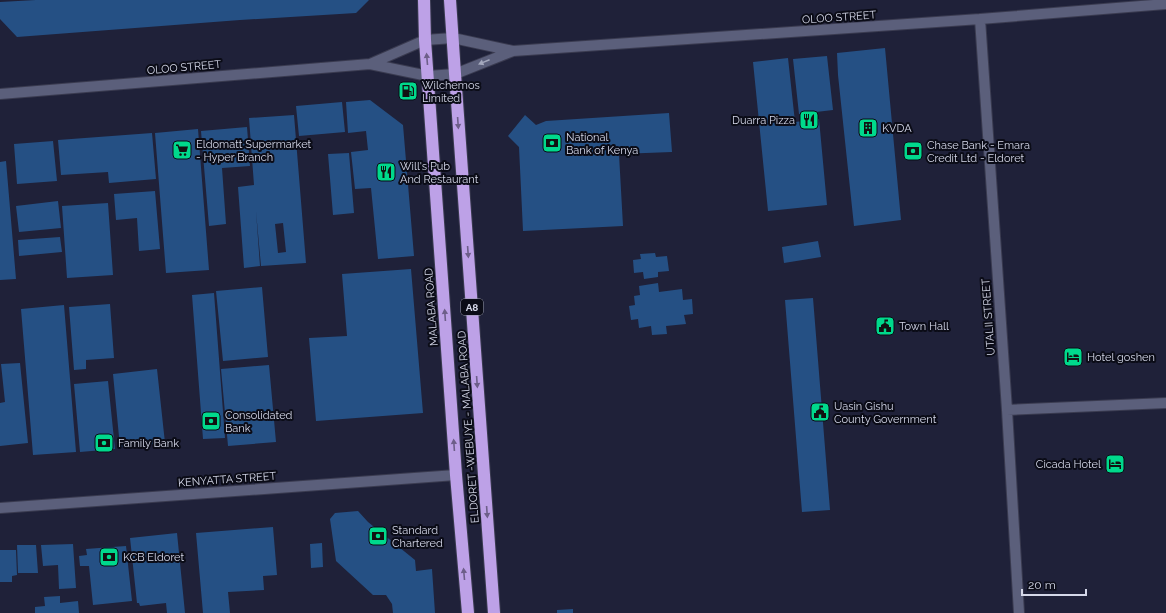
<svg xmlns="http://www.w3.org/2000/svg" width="1166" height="613" font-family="Raleway,sans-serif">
	<rect width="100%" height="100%" fill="#1f2139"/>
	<path fill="#255084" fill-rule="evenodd" d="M36 0H369L356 13 240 20 17 37 0 19V2Z
		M885 48 901 220 854 226 838 75 837 53Z
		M827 56 833 110 799 114 793 59Z
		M788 58 795 122 819 119 827 205 768 211 753 62Z
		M370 100 403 125 414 256 378 259 371 188 355 189 351 152 368 150 366 131 348 133 346 102Z
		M342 102 345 132 299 136 296 106Z
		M669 113 672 152 619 154 623 226 523 231 519 147 508 136 525 115 536 125 546 121Z
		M294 115 306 263 261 266 256 211 260 266 244 268 238 187 254 185 249 118ZM283 223 286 252 278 253 275 224Z
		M247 127 250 166 222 168 226 224 209 226 201 131Z
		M198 129 209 270 166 273 155 133Z
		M152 133 156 179 109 183 108 172 61 175 58 140Z
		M53 141 57 181 17 184 14 144Z
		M349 153 354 213 333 215 328 154Z
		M6 161 16 279 0 280V162Z
		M155 191 160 249 139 251 137 218 116 220 114 194Z
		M58 201 61 228 19 232 16 206Z
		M108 203 113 275 67 278 62 206Z
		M60 237 62 252 19 256 18 240Z
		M818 241 821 257 784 263 782 247Z
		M655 253 656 257 667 256 669 271 658 272V277L644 279 643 272 634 273 633 260 641 259 640 254Z
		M411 269 423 413 316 421 309 338 347 336 342 274Z
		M658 283 659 292 682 289 683 300 692 299 693 314 684 315 686 324 666 326 667 334 652 335 651 326 639 328 638 319 631 320 629 306 635 305 634 296 640 295 639 286Z
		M262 287 268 357 223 361 216 291Z
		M214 293 225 438 203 439 192 295Z
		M813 298 830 510 802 512 785 300Z
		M110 304 114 358 86 360V369L74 370 69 307Z
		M64 305 76 452 33 455 21 309Z
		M20 363 28 443 0 446V403L5 402 1 364Z
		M269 365 276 442 228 446 221 369Z
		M157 369 165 443 120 447 113 374Z
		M108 381 115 449 80 452 74 384Z
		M358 511 368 522 415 560 416 571 432 569 435 613H393L392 604 386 595H373L336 561 330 519 335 513Z
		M273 527 277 575 263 576 264 590 228 592 230 613H203L196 533Z
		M177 533 185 613H167L166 603 140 606 139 603H137L130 538Z
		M322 543 323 567 311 568 310 544Z
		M73 544 76 588 59 589 58 565 43 566 41 545Z
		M17 545H36L38 573H18Z
		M126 546 132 601 93 605 89 566H80L79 556 87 555 86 549Z
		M0 550H16L17 575 12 576V582H0Z
		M60 596V603L78 601 79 613H35V607L45 606 44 597Z
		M573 609V613H557V610Z"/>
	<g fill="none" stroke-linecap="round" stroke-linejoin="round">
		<g stroke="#3a3b50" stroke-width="12">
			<path id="minor" d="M980 19 1007 410 1019 613
				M370 64 425 40 453 38 513 51 980 19 1166 4
				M0 94 370 64 428 76 455 74 513 51
				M1007 410 1166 403
				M0 508 456 475"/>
		</g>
		<g stroke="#3a3b50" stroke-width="14">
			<path id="highway" d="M424 0 425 40 456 475 468 613
				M450 0 455 74 494 613"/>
		</g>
		<use href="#minor" stroke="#5b5f7b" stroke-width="10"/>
		<use href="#highway" stroke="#bda1e7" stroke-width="12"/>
	</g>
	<defs><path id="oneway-solid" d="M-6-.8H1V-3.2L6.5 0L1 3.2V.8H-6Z"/></defs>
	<g fill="#6d5e89">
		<use href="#oneway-solid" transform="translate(427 59) rotate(-95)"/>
		<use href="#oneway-solid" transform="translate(458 123) rotate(86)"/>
		<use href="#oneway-solid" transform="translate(468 252) rotate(86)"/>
		<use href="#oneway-solid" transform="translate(445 315) rotate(-94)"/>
		<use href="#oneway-solid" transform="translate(477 382) rotate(86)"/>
		<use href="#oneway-solid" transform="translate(454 445) rotate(-94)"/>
		<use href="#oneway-solid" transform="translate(487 512) rotate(86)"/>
		<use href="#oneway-solid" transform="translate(464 574) rotate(-95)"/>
	</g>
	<use fill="#a4a8bd" href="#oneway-solid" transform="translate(484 62) rotate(158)"/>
	<defs>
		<g id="fuel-square" transform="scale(1)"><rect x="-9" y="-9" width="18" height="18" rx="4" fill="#00d98c" stroke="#0b0c17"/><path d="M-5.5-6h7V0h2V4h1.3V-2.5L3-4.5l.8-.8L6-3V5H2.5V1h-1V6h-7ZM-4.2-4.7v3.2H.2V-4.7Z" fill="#111"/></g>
		<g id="restaurant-square" transform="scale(1)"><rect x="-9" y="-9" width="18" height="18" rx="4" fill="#00d98c" stroke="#0b0c17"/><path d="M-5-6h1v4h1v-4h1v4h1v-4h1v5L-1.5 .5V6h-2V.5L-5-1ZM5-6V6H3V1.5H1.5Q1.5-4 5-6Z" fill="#111"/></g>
		<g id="building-square" transform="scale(1)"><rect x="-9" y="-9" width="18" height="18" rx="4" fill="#00d98c" stroke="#0b0c17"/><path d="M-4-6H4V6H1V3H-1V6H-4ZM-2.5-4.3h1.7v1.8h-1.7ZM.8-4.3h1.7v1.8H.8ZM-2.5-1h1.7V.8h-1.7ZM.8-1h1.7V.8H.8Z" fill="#111"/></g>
		<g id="bank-square" transform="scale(1)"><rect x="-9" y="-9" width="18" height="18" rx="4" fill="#00d98c" stroke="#0b0c17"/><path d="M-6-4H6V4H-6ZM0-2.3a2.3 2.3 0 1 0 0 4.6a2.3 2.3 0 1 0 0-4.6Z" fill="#111"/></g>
		<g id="supermarket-square" transform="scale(1)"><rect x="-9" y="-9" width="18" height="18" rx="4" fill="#00d98c" stroke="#0b0c17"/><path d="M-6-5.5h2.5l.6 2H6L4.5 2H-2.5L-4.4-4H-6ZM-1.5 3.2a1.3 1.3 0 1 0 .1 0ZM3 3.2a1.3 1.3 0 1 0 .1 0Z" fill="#111"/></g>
		<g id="civic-square" transform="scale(1)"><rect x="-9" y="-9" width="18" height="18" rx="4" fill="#00d98c" stroke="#0b0c17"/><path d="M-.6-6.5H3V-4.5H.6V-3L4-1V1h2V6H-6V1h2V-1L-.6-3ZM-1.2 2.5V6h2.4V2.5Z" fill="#111"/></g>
		<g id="hotel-square" transform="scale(1)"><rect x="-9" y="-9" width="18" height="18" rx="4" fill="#00d98c" stroke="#0b0c17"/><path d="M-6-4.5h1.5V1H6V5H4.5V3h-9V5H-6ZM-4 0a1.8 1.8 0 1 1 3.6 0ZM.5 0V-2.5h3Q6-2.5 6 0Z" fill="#111"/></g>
	</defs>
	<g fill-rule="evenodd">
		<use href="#fuel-square" x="408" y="91"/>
		<use href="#restaurant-square" x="809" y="120"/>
		<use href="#building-square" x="868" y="128"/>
		<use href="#bank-square" x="552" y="143"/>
		<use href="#supermarket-square" x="182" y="150"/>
		<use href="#bank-square" x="913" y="151"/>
		<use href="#restaurant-square" x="386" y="172"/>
		<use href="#civic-square" x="885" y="326"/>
		<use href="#hotel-square" x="1073" y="357"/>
		<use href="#civic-square" x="820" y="412"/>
		<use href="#bank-square" x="211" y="421"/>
		<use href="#bank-square" x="104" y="443"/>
		<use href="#hotel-square" x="1115" y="464"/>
		<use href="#bank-square" x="378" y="536"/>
		<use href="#bank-square" x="109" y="557"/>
	</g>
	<g text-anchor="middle" stroke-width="4" stroke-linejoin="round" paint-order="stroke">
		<rect fill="#0b0c17" stroke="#989baa" stroke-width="1" x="461" y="299" width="22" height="16" rx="3"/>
		<g font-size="10" font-weight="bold" fill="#d5d8e9">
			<text x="472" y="311">A8</text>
		</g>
		<g font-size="11" fill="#d5d8e9" stroke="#0b0c17">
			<text transform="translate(839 17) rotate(-4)" y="4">OLOO STREET</text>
			<text transform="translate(184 67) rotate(-5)" y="4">OLOO STREET</text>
			<text transform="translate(431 307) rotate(-94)" y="4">MALABA ROAD</text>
			<text transform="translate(988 317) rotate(-94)" y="4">UTALII STREET</text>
			<text transform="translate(468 427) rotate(-94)" y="4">ELDORET -WEBUYE - MALABA ROAD</text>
			<text transform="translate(227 479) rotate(-4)" y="4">KENYATTA STREET</text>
		</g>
		<g font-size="11" fill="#d5d8e9" stroke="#0b0c17" text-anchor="start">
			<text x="422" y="89">Wilchemos<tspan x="422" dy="13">Limited</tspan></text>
			<text x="795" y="124" text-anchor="end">Duarra Pizza</text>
			<text x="882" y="132">KVDA</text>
			<text x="566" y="141">National<tspan x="566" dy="13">Bank of Kenya</tspan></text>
			<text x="196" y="148">Eldomatt Supermarket<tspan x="196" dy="13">- Hyper Branch</tspan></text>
			<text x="927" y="149">Chase Bank - Emara<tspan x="927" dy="13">Credit Ltd - Eldoret</tspan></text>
			<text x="400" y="170">Will's Pub<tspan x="400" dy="13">And Restaurant</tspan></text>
			<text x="899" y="330">Town Hall</text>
			<text x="1087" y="361">Hotel goshen</text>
			<text x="834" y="410">Uasin Gishu<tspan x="834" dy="13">County Government</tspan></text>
			<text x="225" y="419">Consolidated<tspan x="225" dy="13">Bank</tspan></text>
			<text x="118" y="447">Family Bank</text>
			<text x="1101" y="468" text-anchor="end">Cicada Hotel</text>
			<text x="392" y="534">Standard<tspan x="392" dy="13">Chartered</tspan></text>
			<text x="123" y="561">KCB Eldoret</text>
		</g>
	</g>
	<path d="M1022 589v6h64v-6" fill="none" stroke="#d5d8e9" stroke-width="2"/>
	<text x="1028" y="589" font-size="12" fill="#d5d8e9" stroke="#0b0c17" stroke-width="3" paint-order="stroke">20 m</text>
</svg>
